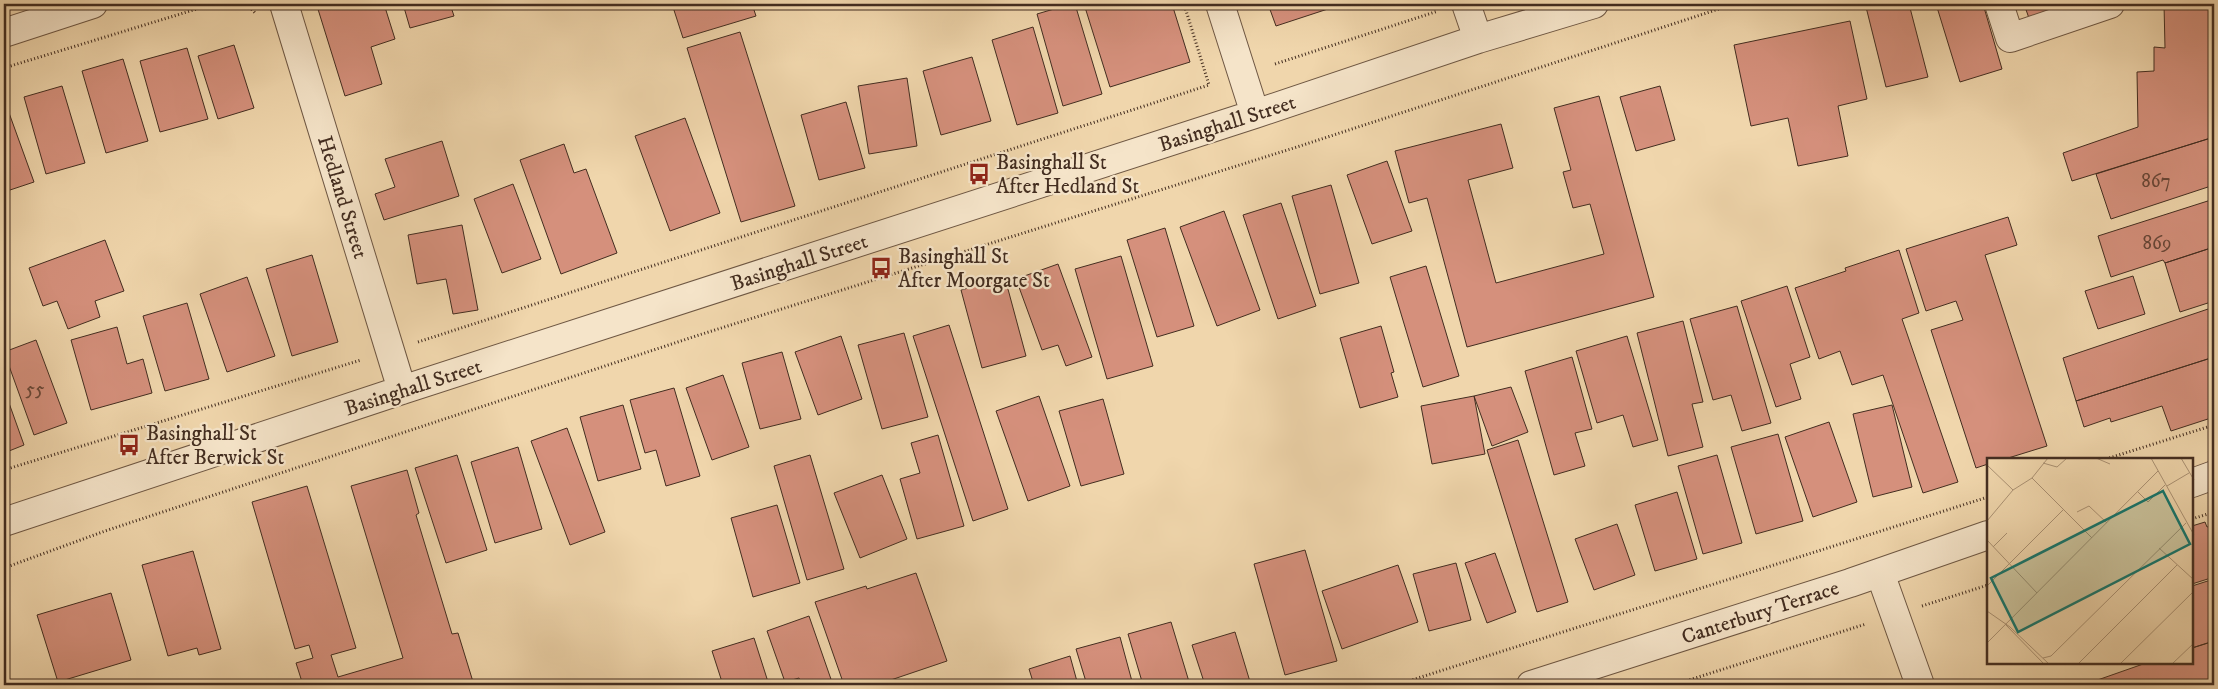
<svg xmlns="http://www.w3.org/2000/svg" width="2218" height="689" font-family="'IM FELL DW Pica',serif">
	<rect width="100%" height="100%" fill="#f0d6ac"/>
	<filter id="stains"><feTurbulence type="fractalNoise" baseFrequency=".004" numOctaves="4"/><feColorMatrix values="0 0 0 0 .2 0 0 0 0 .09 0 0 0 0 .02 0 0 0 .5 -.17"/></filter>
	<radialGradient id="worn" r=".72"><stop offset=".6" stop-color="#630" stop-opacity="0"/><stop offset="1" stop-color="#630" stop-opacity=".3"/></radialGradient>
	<path fill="#d5907c" stroke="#432d20" d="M326 4H384L395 39 371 47 382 84 345 96 317 6Z
		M403 4H450L454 16 410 28Z
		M672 4H752L756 16 683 38Z
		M1071 4H1075L1102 94 1063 106 1037 14Z
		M1084 4H1172L1190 62 1110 87Z
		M1268 4H1343L1276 26Z
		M1879 4H1909L1928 77 1886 87 1866 7Z
		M1936 4H1983L2002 69 1960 82Z
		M2024 4H2083L2030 21Z
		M2164 4H2214V137L2072 181 2063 153 2138 127 2137 72 2154 71V47L2165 48Z
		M1850 21 1867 99 1838 106 1848 156 1798 166 1788 118 1751 126 1734 45Z
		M1033 27 1058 113 1017 125 992 40Z
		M740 32 795 206 741 222 687 48Z
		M234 45 254 108 218 119 198 56Z
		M187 48 208 119 160 132 140 61Z
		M972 57 991 121 941 135 923 71Z
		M123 59 148 141 106 153 82 71Z
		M907 78 917 146 869 154 858 86Z
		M62 86 85 163 46 174 24 97Z
		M1660 86 1675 140 1636 151 1620 97Z
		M1599 96 1654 297 1467 347 1427 198 1409 203 1395 151 1501 124 1513 168 1468 180 1496 283 1604 254 1590 204 1573 208 1563 172 1571 170 1554 108Z
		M4 99 34 182 4 192Z
		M846 102 865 168 819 180 801 115Z
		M685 118 720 213 670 231 635 136Z
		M2214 137V185L2111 219 2096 174Z
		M442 141 459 196 384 220 375 194 395 187 385 159Z
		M564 144 574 173 586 169 617 253 561 274 520 160Z
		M1387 161 1412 231 1372 244 1347 175Z
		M513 184 541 259 502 273 474 199Z
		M1331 185 1359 283 1320 294 1292 196Z
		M2214 199V247L2165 263 2163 260 2111 277 2098 236Z
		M1281 203 1316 306 1278 319 1243 215Z
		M1224 211 1260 310 1217 326 1180 227Z
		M2008 217 2017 245 1985 255 2047 446 2005 459H1988V464L1976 468 1931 330 1963 320 1956 301 1926 311 1906 249Z
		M462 225 478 310 453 314 446 279 417 284 408 235Z
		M1165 228 1194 326 1157 337 1127 240Z
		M105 240 124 291 95 301 100 317 68 329 57 301 43 306 29 268Z
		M2214 247V301L2180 312 2165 263Z
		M1899 250 1919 313 1902 319 1958 482 1923 493 1883 375 1852 385 1840 351 1819 359 1795 288 1846 271 1845 268Z
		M312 255 338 342 292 356 266 269Z
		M1121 256 1153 366 1107 379 1075 269Z
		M1058 264 1092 357 1066 366 1058 345 1042 350 1016 279Z
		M1426 266 1459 376 1423 387 1390 277Z
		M2133 276 2145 314 2098 329 2085 291Z
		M247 277 275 356 227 372 200 294Z
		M1005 278 1026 356 982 368 961 290Z
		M1787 286 1810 357 1790 364 1801 399 1776 407 1741 301Z
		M187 303 209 379 165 391 143 316Z
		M1737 306 1771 423 1742 431 1731 395 1713 400 1690 319Z
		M2214 307V357L2076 401 2063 358Z
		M1683 321 1703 402 1692 404 1703 447 1668 456 1637 333Z
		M949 325 1008 509 973 521 913 336Z
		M1381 326 1394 372 1391 373 1398 397 1360 408 1340 338Z
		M117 327 127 364 143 359 152 393 91 410 71 340Z
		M904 333 928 417 882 429 858 345Z
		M841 336 862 399 818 415 795 352Z
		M1627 336 1658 440 1633 447 1623 415 1597 423 1576 351Z
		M36 340 67 423 34 435 4 352Z
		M782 352 801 419 760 429 742 363Z
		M1572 357 1592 429 1575 433 1585 466 1554 475 1525 371Z
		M2214 357V417L2171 431 2162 406 2111 422 2110 418 2084 427 2076 401Z
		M723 375 749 447 712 460 686 388Z
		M1511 387 1528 432 1492 446 1474 396Z
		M674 388 700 476 666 486 656 450 645 453 630 400Z
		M4 389 24 445 4 453Z
		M1039 396 1070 486 1028 501 996 411Z
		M1474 396 1485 454 1432 464 1421 406Z
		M1103 399 1124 474 1081 486 1059 411Z
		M623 405 641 469 598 481 580 417Z
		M1892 405 1912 487 1873 497 1853 414Z
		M1829 422 1857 502 1813 517 1785 437Z
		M567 428 605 532 570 545 531 441Z
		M1778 434 1803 521 1756 534 1731 447Z
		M938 435 964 526 917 539 900 479 920 473 911 443Z
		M1518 440 1568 602 1537 612 1487 450Z
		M518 447 542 529 495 543 471 462Z
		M457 455 487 550 446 563 415 468Z
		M810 455 844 569 807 580 774 466Z
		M1717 455 1742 543 1703 554 1678 466Z
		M407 470 419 513 416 515 452 634 458 633 474 685H303L296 663 313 658 309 645 295 649 252 502 307 486 356 648 331 655 338 677 403 658 351 486Z
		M882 475 907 539 860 558 834 493Z
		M1677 492 1697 559 1655 571 1635 505Z
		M777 505 800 583 753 597 731 518Z
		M2205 522 2207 527 2214 525V577L2192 584V526Z
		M1617 524 1635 575 1594 590 1575 539Z
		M1305 550 1337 661 1285 675 1254 564Z
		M193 551 221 649 199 655 197 648 168 656 142 565Z
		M1495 553 1516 612 1487 623 1465 563Z
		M1456 563 1471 620 1429 631 1413 574Z
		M1398 565 1418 622 1342 649 1322 591Z
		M916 573 947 661 876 685H844L815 602 866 586 867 589Z
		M2214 579V641L2192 648V586Z
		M111 593 131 660 58 682 37 615Z
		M809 616 833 685H802L799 678 785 682 767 631Z
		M1171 622 1190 685H1143L1128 634Z
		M1235 632 1251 685H1205L1192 645Z
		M1120 637 1133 685H1087L1076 649Z
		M754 638 769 685H723L712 651Z
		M2214 641V685H2090L2089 683 2146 663H2192V648Z
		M1070 656 1078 685H1034L1029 669Z"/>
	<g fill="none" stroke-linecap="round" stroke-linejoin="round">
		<g stroke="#6e5743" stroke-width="30">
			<path id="minor" d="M284 4 402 390
				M1220 4 1255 114
				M1466 4 1478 39
				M1999 4 2010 38 2110 4
				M4 33 93 4
				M2192 483 2214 475
				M4 522 402 390 1255 114 1478 39 1594 4
				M1880 573 1920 685
				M1531 685 1850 583 1988 535"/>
		</g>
		<path stroke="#432d20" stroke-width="3" stroke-dasharray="1 2.5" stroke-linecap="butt" d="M247 4 255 13
			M1275 64 1438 11
			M4 68 213 4
			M418 342 1209 85 1184 4
			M2106 459 2214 425
			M4 470 361 360
			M2192 519 2214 512
			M4 568 105 531 699 335 1297 147 1734 4
			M1922 606 1988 585
			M4 680 5 685
			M1396 685 1988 497
			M1673 685 1866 624"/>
		<use href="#minor" stroke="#f5e4c9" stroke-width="28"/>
	</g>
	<defs>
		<g id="bus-bare" transform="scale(1.725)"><path d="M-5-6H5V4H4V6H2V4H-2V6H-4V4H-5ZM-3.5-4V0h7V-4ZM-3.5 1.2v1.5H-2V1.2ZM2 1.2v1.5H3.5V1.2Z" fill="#8f2418" stroke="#f5e4c9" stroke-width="2.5" paint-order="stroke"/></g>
	</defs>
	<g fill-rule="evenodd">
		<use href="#bus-bare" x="979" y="174"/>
		<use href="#bus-bare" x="881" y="268"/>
		<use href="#bus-bare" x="129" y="445"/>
	</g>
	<g text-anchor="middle" stroke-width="4.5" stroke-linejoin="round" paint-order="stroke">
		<g font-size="19" fill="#684637">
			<text x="2156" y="187">867</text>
			<text x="2157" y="249">869</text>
			<text x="35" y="395">55</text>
		</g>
		<g font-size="21" fill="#432d20" stroke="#f5e4c9">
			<text transform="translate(1227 123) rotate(-18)" y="7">Basinghall Street</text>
			<text transform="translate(343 197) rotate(73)" y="7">Hedland Street</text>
			<text transform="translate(799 262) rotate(-18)" y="7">Basinghall Street</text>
			<text transform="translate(413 387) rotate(-18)" y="7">Basinghall Street</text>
			<text transform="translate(1760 612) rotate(-18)" y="7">Canterbury Terrace</text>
		</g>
		<g font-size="21" fill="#432d20" stroke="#f5e4c9" text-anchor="start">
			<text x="996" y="169">Basinghall St<tspan x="996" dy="24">After Hedland St</tspan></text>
			<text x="898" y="263">Basinghall St<tspan x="898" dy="24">After Moorgate St</tspan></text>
			<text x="146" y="440">Basinghall St<tspan x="146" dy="24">After Berwick St</tspan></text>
		</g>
	</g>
	<g transform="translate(1987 458)">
		<rect width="206" height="206" fill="#f0d6ac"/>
		<path fill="none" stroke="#ab9274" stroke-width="1" d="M109 0 123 6M164 0 207 77M194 0 207 22M56 5 70 9 80 0M0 7 26 32M45 20 105 80M180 28 202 15M26 32 45 20 61 0M151 34 161 44 178 27M90 54 102 48 120 65M0 63 26 32M0 82 50 135M6 89 20 75M172 90 207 122M0 128 77 51M0 153 23 169 62 206M18 166 57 206M0 185 171 13M56 200 64 198 199 65M91 206 190 107M133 206 207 133M185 206 207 185"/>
		<path fill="#0f766e" fill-opacity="0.15" stroke="#0f766e" stroke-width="2.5" d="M176 33 203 86 31 174 4 120Z"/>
		<rect width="206" height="206" fill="none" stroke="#432d20" stroke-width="2.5"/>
	</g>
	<rect width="2218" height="689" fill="none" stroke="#f0d6ac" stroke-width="20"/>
	<rect x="5" y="5" width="2208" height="679" fill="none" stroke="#432d20" stroke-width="2.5"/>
	<rect x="10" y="10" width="2198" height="669" fill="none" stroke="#432d20"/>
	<rect width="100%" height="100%" filter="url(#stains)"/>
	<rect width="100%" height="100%" fill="url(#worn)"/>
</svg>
